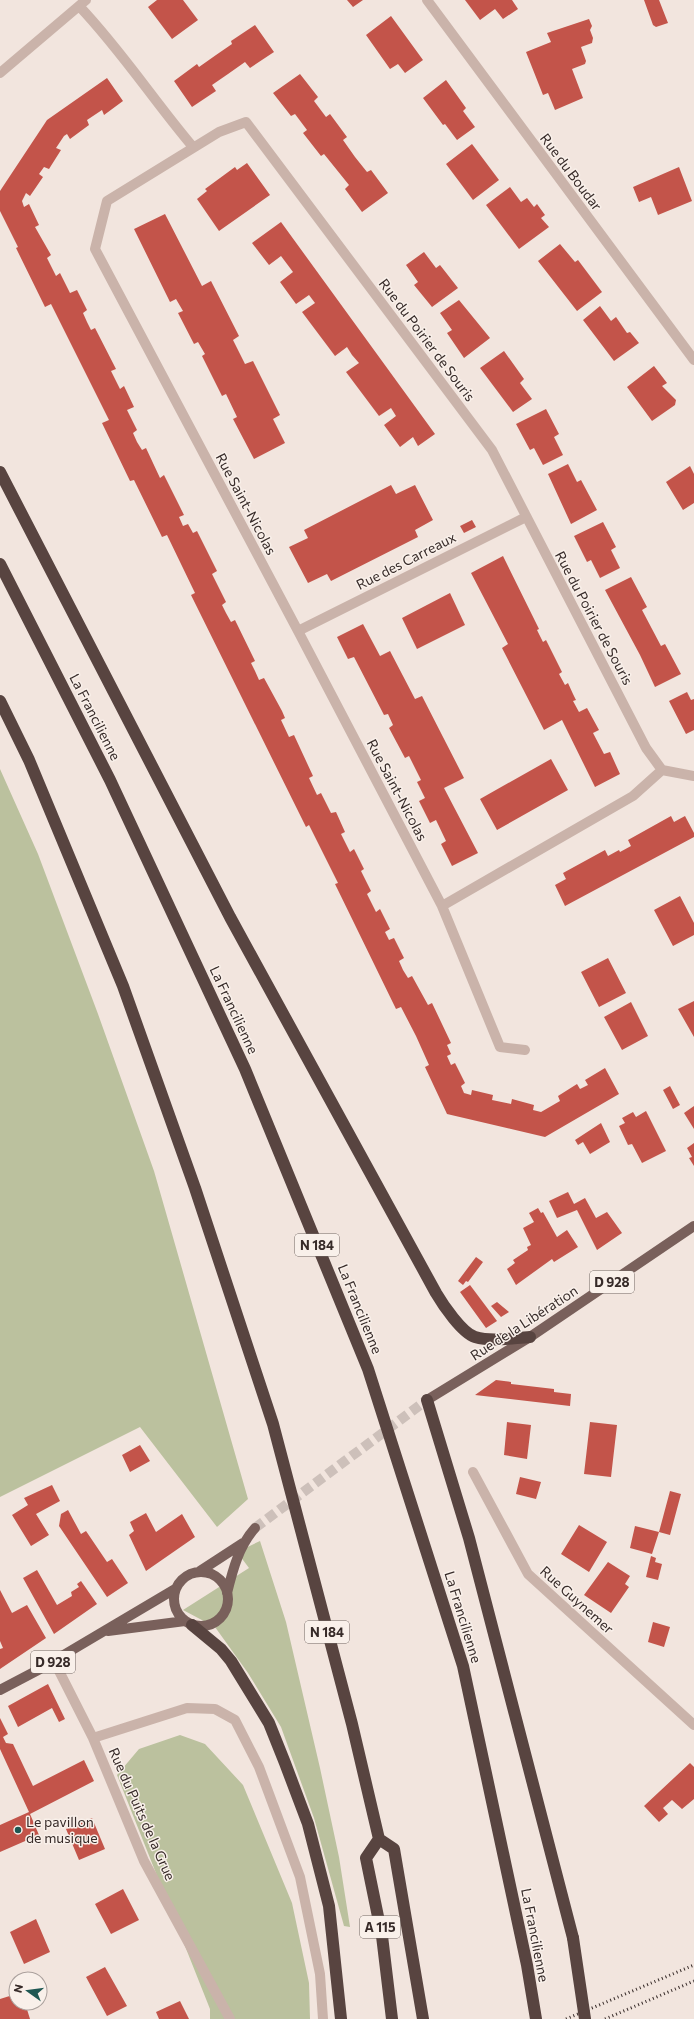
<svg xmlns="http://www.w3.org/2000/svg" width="694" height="2019" font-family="Commissioner,sans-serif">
	<rect width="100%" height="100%" fill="#f2e5de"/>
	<path fill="#bbc19e" d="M0 769 38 854 98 1014 154 1171 248 1499 217 1527 140 1427 0 1497Z
		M260 1541 286 1622 320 1768 339 1857 350 1927 344 1926 314 1818 281 1727 248 1673 215 1627 183 1610 249 1568 237 1552Z
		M180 1735 205 1744 243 1785 292 1903 309 1983 310 2019H210V2009L117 1775 139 1749Z"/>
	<path fill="#c3544a" d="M157 0H183L198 20 172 39 148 7Z
		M347 0H363L353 7Z
		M465 0H512L518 9 503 19 495 9 480 20Z
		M644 0H659L668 23 656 27 653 25Z
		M391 16 423 60 405 73 398 64 390 69 366 35Z
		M589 19 592 26 590 30 593 38 592 43 581 47 586 61 585 64 572 69 583 98 555 110 548 93 543 95 526 52 551 42 547 33Z
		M255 25 274 52 250 68 245 62 228 74 212 85 216 91 192 107 174 81 197 64 199 67 216 55 232 44 231 41Z
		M300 74 318 97 314 101 326 117 330 114 347 137 343 140 355 157 367 172 371 170 388 193 362 212 345 189 349 185 324 154 321 156 303 133 307 130 295 114 291 116 273 93Z
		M107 78 123 101 104 115 102 110 87 120 89 125 70 139 67 134 64 136 56 148 61 150 49 169 44 167 39 174 43 177 30 196 26 193 22 201 24 207 29 204 39 225 35 227 51 255 47 258 56 276 60 273 70 293 77 290 87 310 83 313 87 322 91 330 95 328 116 369 111 371 120 389 124 386 134 407 127 410 137 430 133 433 137 442 142 450 146 448 160 478 164 475 184 515 179 517 183 526 188 524 193 533 197 531 217 571 212 574 226 602 222 605 226 613 231 622 235 620 255 661 251 663 255 671 259 680 264 678 282 711 285 718 281 720 289 737 294 735 313 776 309 778 317 795 321 793 331 813 336 812 345 832 341 834 350 852 354 849 364 869 361 871 371 891 367 894 376 912 380 909 390 929 385 932 389 940 394 938 404 958 399 961 403 970 408 978 412 976 428 1005 432 1003 451 1043 447 1045 451 1054 447 1056 451 1065 455 1063 465 1083 461 1086 464 1093 471 1095 472 1090 493 1095 492 1100 511 1104 512 1099 534 1105 533 1110 541 1112 560 1101 558 1096 577 1084 580 1089 588 1085 585 1080 605 1068 619 1094 545 1137 447 1114 425 1067 429 1065 416 1036 401 1007 396 1009 335 884 338 883 309 825 306 827 191 595 195 593 167 535 162 537 134 480 130 481 102 423 109 420 51 304 45 307 16 248 18 247 0 211V191L47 120Z
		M446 80 466 108 463 111 475 127 457 140 445 124 443 125 423 98Z
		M472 144 499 180 473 200 446 164Z
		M247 163 270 195 219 231 197 199 207 191 205 189 235 167 237 170Z
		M679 167 692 201 658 215 651 197 639 202 633 187Z
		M510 187 521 202 527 198 534 207 537 204 545 215 541 218 549 227 519 249 486 205Z
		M165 214 202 286 211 281 239 336 233 340 245 364 253 361 280 415 273 419 285 443 254 459 233 419 237 417 226 394 222 396 202 356 205 354 198 342 194 344 178 313 183 311 176 299 170 302 134 229Z
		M281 222 435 434 418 446 413 437 400 447 384 425 396 416 391 408 379 416 346 372 359 363 352 355 347 347 335 356 302 312 315 303 309 295 296 304 280 282 293 272 281 256 269 265 252 243Z
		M560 244 575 262 578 260 602 292 577 311 538 261Z
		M424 252 436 268 440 265 458 288 432 307 414 285 418 282 406 265Z
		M459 300 490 338 464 358 447 333 452 330 440 313Z
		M600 306 611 321 616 317 627 333 630 332 639 343 614 361 583 320Z
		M504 351 524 379 520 383 532 399 513 412 480 368Z
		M654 366 667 383 662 386 676 400 675 405 652 421 627 387Z
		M546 409 559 434 554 437 563 455 543 465 534 448 530 450 516 424Z
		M568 464 577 482 581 480 597 510 571 524 548 474Z
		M690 466 694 474V503L683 510 666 482Z
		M391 485 396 494 415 485 433 520 415 530 418 537 331 581 327 574 308 583 289 547 308 538 304 530Z
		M472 520 476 527 464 533 460 526Z
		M603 522 616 547 611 550 620 568 600 578 591 560 587 562 574 536Z
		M503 556 539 629 537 630 543 642 546 640 562 672 559 674 565 685 568 683 573 694 576 700 573 701 579 712 587 708 599 730 593 733 604 754 610 752 620 774 595 787 562 720 544 730 502 648 508 644 471 573Z
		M631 577 647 607 642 610 661 646 665 644 681 674 655 687 640 655 605 590Z
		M450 593 465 625 417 649 402 618Z
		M363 624 380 656 390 651 415 699 422 696 464 778 444 788 478 853 452 866 441 844 446 841 436 820 430 823 419 801 425 798 417 782 421 780 409 756 405 758 389 728 393 725 388 714 384 715 354 657 348 659 337 637Z
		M687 692 691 700 694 699V730L686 734 669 701Z
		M551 759 568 790 497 830 480 799Z
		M671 816 674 822 685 816 694 833V837L565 906 555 885 566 879 563 873 605 850 608 856 619 850 620 852 631 846 628 840Z
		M680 896 694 923V935L673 946 654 910Z
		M608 958 626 993 599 1007 581 972Z
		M694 1001V1037L678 1009Z
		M631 1002 648 1036 622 1050 604 1017Z
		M670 1086 680 1105 673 1109 663 1090Z
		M694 1106V1129L684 1113Z
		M646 1111 666 1151 642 1163 632 1144 628 1145 619 1126 625 1123 622 1118 633 1112 636 1117Z
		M601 1123 610 1142 590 1154 583 1142 578 1145 575 1140Z
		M694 1143V1166L689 1158 692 1157 687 1148Z
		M568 1192 574 1204 585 1198 596 1218 607 1212 622 1233 597 1250 577 1210 557 1218 549 1201Z
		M538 1208 541 1213 543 1212 557 1237 567 1230 578 1247 554 1262 552 1259 516 1285 507 1269 515 1263 513 1260 528 1250 527 1247 531 1245 523 1228 534 1222 529 1213Z
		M476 1257 483 1262 468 1282 466 1281 463 1285 458 1281Z
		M470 1285 497 1321 486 1328 460 1292Z
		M497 1302 509 1312 501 1317 491 1306Z
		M496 1380 511 1382V1384L554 1389V1392L571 1394 570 1406 475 1395Z
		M507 1422 531 1425 527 1459 504 1455Z
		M590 1422 617 1425 611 1477 584 1474Z
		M140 1445 150 1461 130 1472 122 1455Z
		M520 1477 541 1482 536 1499 516 1494Z
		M52 1485 60 1501 36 1514 49 1535 31 1546 12 1515 28 1505 24 1498Z
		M670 1491 681 1494 670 1535 659 1532Z
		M68 1510 81 1534 86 1531 107 1562 112 1559 128 1583 107 1597 59 1526 61 1514Z
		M146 1513 156 1532 182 1514 195 1537 146 1571 129 1535 134 1531 130 1522Z
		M579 1525 607 1542 589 1572 561 1554Z
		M635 1526 659 1532 652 1554 630 1548Z
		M651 1556 656 1558 655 1562 662 1564 658 1580 646 1577Z
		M608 1562 630 1576 625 1584 629 1587 611 1613 584 1595Z
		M37 1570 57 1605 72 1596 71 1592 79 1587 77 1584 81 1581 97 1604 54 1634 23 1578Z
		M0 1590 12 1613 27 1605 46 1638 0 1669V1649L3 1648 0 1641Z
		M653 1622 670 1627 664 1647 648 1642Z
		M48 1684 65 1719 59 1722 52 1708 18 1727 8 1706Z
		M0 1718 8 1734 3 1737 6 1743 13 1744 33 1786 84 1760 94 1781 30 1814 39 1835 0 1852V1825L29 1812 0 1749Z
		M690 1763 694 1767V1799L682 1809 672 1800 663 1808 668 1814 659 1822 644 1806Z
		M92 1818 105 1849 79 1860 66 1829Z
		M123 1889 139 1920 111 1934 95 1904Z
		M36 1919 50 1952 24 1964 10 1932Z
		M105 1967 127 2006 107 2016 86 1977Z
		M16 1994V2003H25L30 2019H0V1999Z
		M180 2001 189 2019H159L156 2012Z"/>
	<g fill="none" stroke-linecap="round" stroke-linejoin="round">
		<path stroke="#cdc0ba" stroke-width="10" stroke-dasharray="10 5" stroke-linecap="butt" d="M255 1528 427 1400"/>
		<path stroke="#cab3aa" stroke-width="10" d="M427 0 694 360
			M79 6C121 50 154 101 193 147
			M0 73 86 0
			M298 631 526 517
			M662 770 633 796 442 906 298 631 95 249 107 201 219 132 246 122 492 450 646 748 662 770 694 776
			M442 906 500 1047 525 1050
			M473 1472 528 1574 694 1725
			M54 1661 93 1738 144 1861 230 2019
			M93 1738 187 1708 215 1709 235 1720 259 1767 300 1877 320 1974 323 2019"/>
		<path stroke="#79605b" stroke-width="10" d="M427 1400 530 1337 694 1226
			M200 1571 243 1543
			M174 1599a27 27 0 1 1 54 0a27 27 0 1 1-54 0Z
			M227 1593C233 1569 239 1546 255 1528
			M108 1631 185 1621
			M0 1690 40 1669 175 1589"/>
		<path stroke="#584440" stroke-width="12" d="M0 472 230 917 436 1293C443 1305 462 1333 475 1337 492 1342 512 1338 530 1337
			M0 564 110 780 245 1069 368 1369 463 1666 527 1965 536 2019
			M0 701 29 760 123 986 195 1188 273 1424 352 1724 379 1839 394 1849 423 2019
			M427 1400 469 1538 573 1938
			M192 1625 221 1649 231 1661 269 1723 285 1763 308 1824 329 1906 341 2019
			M379 1839 366 1858 382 1936 392 2019"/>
		<path stroke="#372b29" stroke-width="3" stroke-dasharray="1 3" stroke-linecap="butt" d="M566 2019 694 1965
			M605 2019 694 1981"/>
		<path stroke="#584440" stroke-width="12" d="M573 1938 585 2019"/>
	</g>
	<circle fill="#1f5853" stroke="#f9f0ea" stroke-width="1.5" cx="18" cy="1830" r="4"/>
	<g text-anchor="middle" stroke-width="3" stroke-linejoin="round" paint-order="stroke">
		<g fill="#f9f0ea" stroke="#716663" stroke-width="1">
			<rect x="295" y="1234" width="44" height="22" rx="3"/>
			<rect x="590" y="1271" width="44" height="22" rx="3"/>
			<rect x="305" y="1621" width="44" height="22" rx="3"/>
			<rect x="31" y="1651" width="44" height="22" rx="3"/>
			<rect x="360" y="1916" width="40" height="22" rx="3"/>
		</g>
		<g font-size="13" font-weight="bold" fill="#372b29">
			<text x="317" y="1250">N 184</text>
			<text x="612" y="1287">D 928</text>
			<text x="327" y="1637">N 184</text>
			<text x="53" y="1667">D 928</text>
			<text x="380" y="1932">A 115</text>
		</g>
		<g font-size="14" fill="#372b29" stroke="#f9f0ea">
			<text transform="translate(571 172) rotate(53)" y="5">Rue du Boudar</text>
			<text transform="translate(427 340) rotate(53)" y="5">Rue du Poirier de Souris</text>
			<text transform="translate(246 504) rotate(62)" y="5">Rue Saint-Nicolas</text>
			<text transform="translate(406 561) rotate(-27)" y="5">Rue des Carreaux</text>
			<text transform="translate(594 618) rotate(62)" y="5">Rue du Poirier de Souris</text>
			<text transform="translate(95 717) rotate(63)" y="5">La Francilienne</text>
			<text transform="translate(397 790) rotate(62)" y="5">Rue Saint-Nicolas</text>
			<text transform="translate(234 1010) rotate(65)" y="5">La Francilienne</text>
			<text transform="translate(360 1309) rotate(68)" y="5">La Francilienne</text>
			<text transform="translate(524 1323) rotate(-33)" y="5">Rue de la Libération</text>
			<text transform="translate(577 1600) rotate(42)" y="5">Rue Guynemer</text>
			<text transform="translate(463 1617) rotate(73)" y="5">La Francilienne</text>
			<text transform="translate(142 1814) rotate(66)" y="5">Rue du Puits de la Grue</text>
			<text transform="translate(535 1935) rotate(79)" y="5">La Francilienne</text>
		</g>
		<g font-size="14" fill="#372b29" stroke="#f9f0ea" text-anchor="start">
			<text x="26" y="1827">Le pavillon<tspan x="26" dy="16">de musique</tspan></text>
		</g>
	</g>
	<g transform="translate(28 1991) rotate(284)"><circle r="19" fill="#f9f0ea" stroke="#aba19d"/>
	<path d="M0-3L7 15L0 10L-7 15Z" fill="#1f5853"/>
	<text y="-6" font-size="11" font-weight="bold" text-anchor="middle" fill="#372b29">N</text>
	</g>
</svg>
